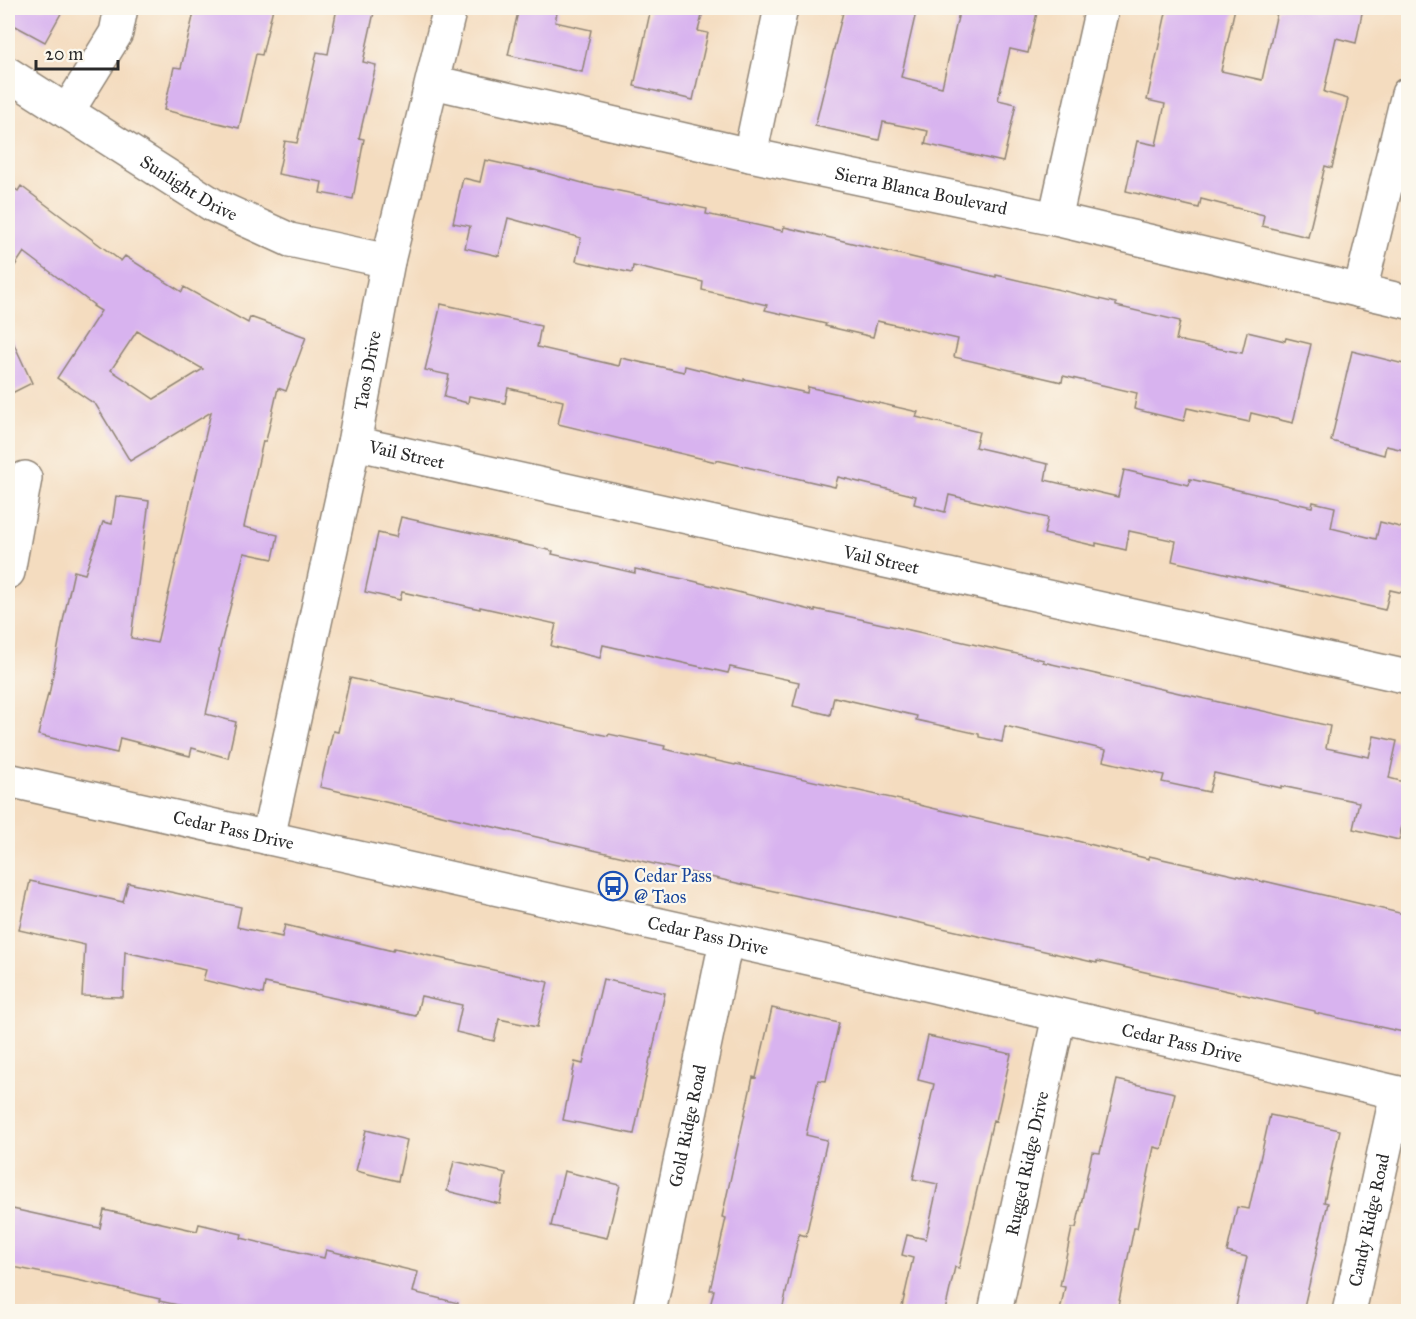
<svg xmlns="http://www.w3.org/2000/svg" width="1416" height="1319" font-family="'IM FELL Great Primer',serif">
	<rect width="100%" height="100%" fill="#fbf7ec"/>
	<filter id="ink" filterUnits="userSpaceOnUse"><feTurbulence type="fractalNoise" baseFrequency=".0167" numOctaves="2"/><feDisplacementMap in="SourceGraphic" scale="12" xChannelSelector="R" yChannelSelector="G"/><feConvolveMatrix kernelMatrix="1 2 1 2 8 2 1 2 1" color-interpolation-filters="sRGB"/></filter>
	<filter id="wash" filterUnits="userSpaceOnUse"><feTurbulence type="fractalNoise" baseFrequency=".008" numOctaves="4" result="noise"/><feDisplacementMap in="SourceGraphic" scale="24" xChannelSelector="R" yChannelSelector="G"/><feGaussianBlur stdDeviation="1.35" result="paint"/><feColorMatrix in="noise" values="0 0 0 0 0 0 0 0 0 0 0 0 0 0 0 0 0 1.4 0 .05"/><feComposite in="paint" operator="in"/></filter>
	<g filter="url(#wash)">
		<rect width="100%" height="100%" fill="#f4dcbf"/>
		<g id="blocks">
			<path fill="#d8b3ef" fill-rule="evenodd" d="M8 8H64L45 42 8 22Z
				M195 8H273L262 55 256 54 239 128 164 110 174 67 181 68Z
				M337 8H375L363 62 376 65 359 138 364 139 353 199 320 193 322 182 278 174 285 141 297 143 317 52 328 54Z
				M519 8H558L555 22 591 30 582 72 508 55Z
				M651 8H704L698 31 708 33 693 100 634 86Z
				M844 8H917L901 77 942 87 960 8H1038L1028 53 1010 49 998 100 1016 104 1003 162 925 144 928 131 883 122 879 140 815 126Z
				M1167 8H1235L1221 71 1262 80 1278 8H1363L1356 43 1336 38 1324 92 1348 99 1332 168 1325 166 1308 237 1262 226 1264 215 1201 199 1199 208 1126 191 1137 141 1156 145 1165 104 1147 100Z
				M485 160 531 170V169L590 185 707 209 706 214 783 231 784 227 996 277V275L1116 303V306L1180 321 1176 340 1242 353 1247 332 1285 341 1286 338 1311 344 1293 423 1251 413 1249 422 1187 408 1184 421 1134 409 1137 393 1063 376 1062 382 954 357 958 339 877 321 873 337 825 326 826 324 765 310 767 305 702 290 703 282 633 266 632 273 576 261 581 238 508 218 499 256 465 248 470 226 453 223 463 178 480 182Z
				M8 184 18 191 21 186 121 261 125 256 182 292 184 287 248 323 250 317 306 337 286 391 278 388 266 441H263L244 527 278 535 273 559 244 553 219 651 220 652 206 714 236 722 228 758 192 748 190 756 120 738 117 753 38 735 48 694 49 695 63 621 74 571 85 574 103 522 112 524 116 496 149 501 131 638 157 643 211 412 130 461 96 405 57 378 101 311 93 306 94 305 24 252 8 276ZM137 331 203 369 154 399 111 370Z
				M441 304 541 326 537 347 619 366 621 358 684 372 685 366 744 381V379L807 393 808 387 918 412 916 417 979 432 975 447 1048 464 1045 480 1118 497 1124 470 1189 485 1190 479 1312 507 1313 502 1335 507 1331 528 1376 539 1380 522 1408 529V594L1390 590 1385 610 1172 561 1176 541 1129 531 1126 550 1096 543V546L1044 534 1048 518 949 495 945 512 914 504 916 496 838 477 835 487 716 460V462L558 424 563 401 508 388 505 403 469 396 468 403 444 397 449 375 425 370Z
				M8 331 32 383 8 395Z
				M1352 351 1408 365V451L1386 446 1384 455 1331 441Z
				M401 517 553 551 552 554 635 573V569L693 581 815 611V609L1044 660 1043 662 1245 708V707L1330 726 1326 748 1369 757 1374 736 1397 741 1389 778 1408 783V797L1399 840 1353 829 1359 802 1281 786V788L1214 773 1209 792 1162 782 1164 775 1103 761 1106 750 1005 726 1002 742 979 737V734L916 720 917 716 834 697 830 715 793 706 799 682 730 667 728 673 603 645 600 658 551 646 556 624 480 607V609L402 592 400 600 365 592 378 533 396 537Z
				M350 678 608 736 609 734 665 746 664 749 735 765 736 764 919 804V805L1007 826 1065 838 1149 859V856L1264 882V881L1408 915V1033L1315 1013V1011L1097 961V963L868 911 741 884 320 787 333 731 338 732Z
				M30 881 123 902 128 883 241 907 237 927 282 937 285 925 393 951 394 948 548 982 537 1027 499 1019 494 1041 456 1032 462 1005 421 996 416 1016 265 983 263 994 203 980 206 970 125 952 123 997 82 996 85 945 19 930Z
				M603 979 665 993 651 1058H650L634 1134 563 1120 575 1062 583 1064Z
				M772 1008 839 1023 826 1081 818 1080 806 1135 827 1140 806 1236 799 1234 782 1311H709L714 1290H710L726 1218 722 1217 753 1077 756 1078Z
				M928 1036 1011 1054 996 1121 993 1120 959 1268 955 1267 945 1311H901L913 1258 902 1255 907 1235 926 1239 938 1184 913 1179 934 1084 918 1080Z
				M1117 1080 1175 1093 1162 1149 1154 1147 1137 1228H1134L1117 1311H1060L1065 1287 1060 1286 1072 1228H1076L1092 1152 1100 1153Z
				M1270 1115 1340 1130 1324 1202 1328 1203 1303 1311H1235L1247 1257 1227 1252 1237 1207 1249 1209Z
				M366 1130 407 1140 398 1181 356 1171Z
				M454 1161 506 1173 500 1204 447 1191Z
				M564 1171 620 1185 607 1238 551 1226Z
				M8 1208 100 1228 104 1210 197 1231 199 1224 242 1234 241 1238 324 1258 326 1250 418 1272 413 1292 458 1303 457 1311H206L159 1301 160 1299 77 1280 8 1266Z"/>
		</g>
	</g>
	<g filter="url(#ink)">
		<use href="#blocks" fill-opacity="0" stroke="#908475" stroke-width="1.5"/>
		<g fill="none" stroke-linecap="round" stroke-linejoin="round">
			<g stroke="#908475" stroke-width="36">
				<g id="minor">
					<path id="s1" d="M8 74 213 205 290 240 388 261"/>
					<path id="s2" d="M433 82 750 155 1055 219 1408 302"/>
					<path d="M67 112 116 33 121 8"/>
					<path d="M750 155 781 8"/>
					<path d="M1055 219 1102 8"/>
					<path d="M1360 291 1408 94"/>
					<path id="s3" d="M354 443 1408 677"/>
					<path d="M8 572 25 478"/>
					<path id="s4" d="M8 780 894 977 1408 1095"/>
					<path id="s5" d="M268 838 354 443 388 261 450 8"/>
					<path id="s6" d="M649 1312 726 941"/>
					<path id="s7" d="M995 1312 1059 1016"/>
					<path id="s8" d="M1349 1312 1397 1093"/>
				</g>
			</g>
			<use href="#minor" stroke="#fff" stroke-width="33"/>
		</g>
	</g>
	<defs>
		<g id="bus-ring" transform="scale(1.5)"><circle r="9.5" fill="#fbf7ec" stroke="#1a4fb4" stroke-width="1.5"/><path d="M-5-6H5V4H4V6H2V4H-2V6H-4V4H-5ZM-3.5-4V0h7V-4ZM-3.5 1.2v1.5H-2V1.2ZM2 1.2v1.5H3.5V1.2Z" fill="#1a4fb4"/></g>
	</defs>
	<g fill-rule="evenodd">
		<use href="#bus-ring" x="613" y="886"/>
	</g>
	<g text-anchor="middle" stroke-width="4.5" stroke-linejoin="round" paint-order="stroke">
		<g font-size="18" fill="#2b2b2b" stroke="#fbf7ec">
			<text dy="6" stroke="none"><textPath href="#s1" startOffset="214">Sunlight Drive</textPath></text>
			<text dy="6" stroke="none"><textPath href="#s2" startOffset="500">Sierra Blanca Boulevard</textPath></text>
			<text dy="6" stroke="none"><textPath href="#s5" startOffset="478">Taos Drive</textPath></text>
			<text dy="6" stroke="none"><textPath href="#s3" startOffset="54">Vail Street</textPath></text>
			<text dy="6" stroke="none"><textPath href="#s3" startOffset="540">Vail Street</textPath></text>
			<text dy="6" stroke="none"><textPath href="#s4" startOffset="231">Cedar Pass Drive</textPath></text>
			<text dy="6" stroke="none"><textPath href="#s4" startOffset="717">Cedar Pass Drive</textPath></text>
			<text dy="6" stroke="none"><textPath href="#s4" startOffset="1203">Cedar Pass Drive</textPath></text>
			<text dy="6" stroke="none"><textPath href="#s6" startOffset="190">Gold Ridge Road</textPath></text>
			<text dy="6" stroke="none"><textPath href="#s7" startOffset="152">Rugged Ridge Drive</textPath></text>
			<text dy="6" stroke="none"><textPath href="#s8" startOffset="94">Candy Ridge Road</textPath></text>
		</g>
		<g font-size="18" fill="#164399" stroke="#fbf7ec" text-anchor="start">
			<text x="634" y="882">Cedar Pass<tspan x="634" dy="21">@ Taos</tspan></text>
		</g>
	</g>
	<rect width="1416" height="1319" fill="none" stroke="#fbf7ec" stroke-width="30"/>
	<path d="M36 60v9h82v-9" fill="none" stroke="#2b2b2b" stroke-width="3"/>
	<text x="45" y="60" font-size="18" fill="#2b2b2b" stroke="#fbf7ec" stroke-width="4.5" paint-order="stroke">20 m</text>
</svg>
